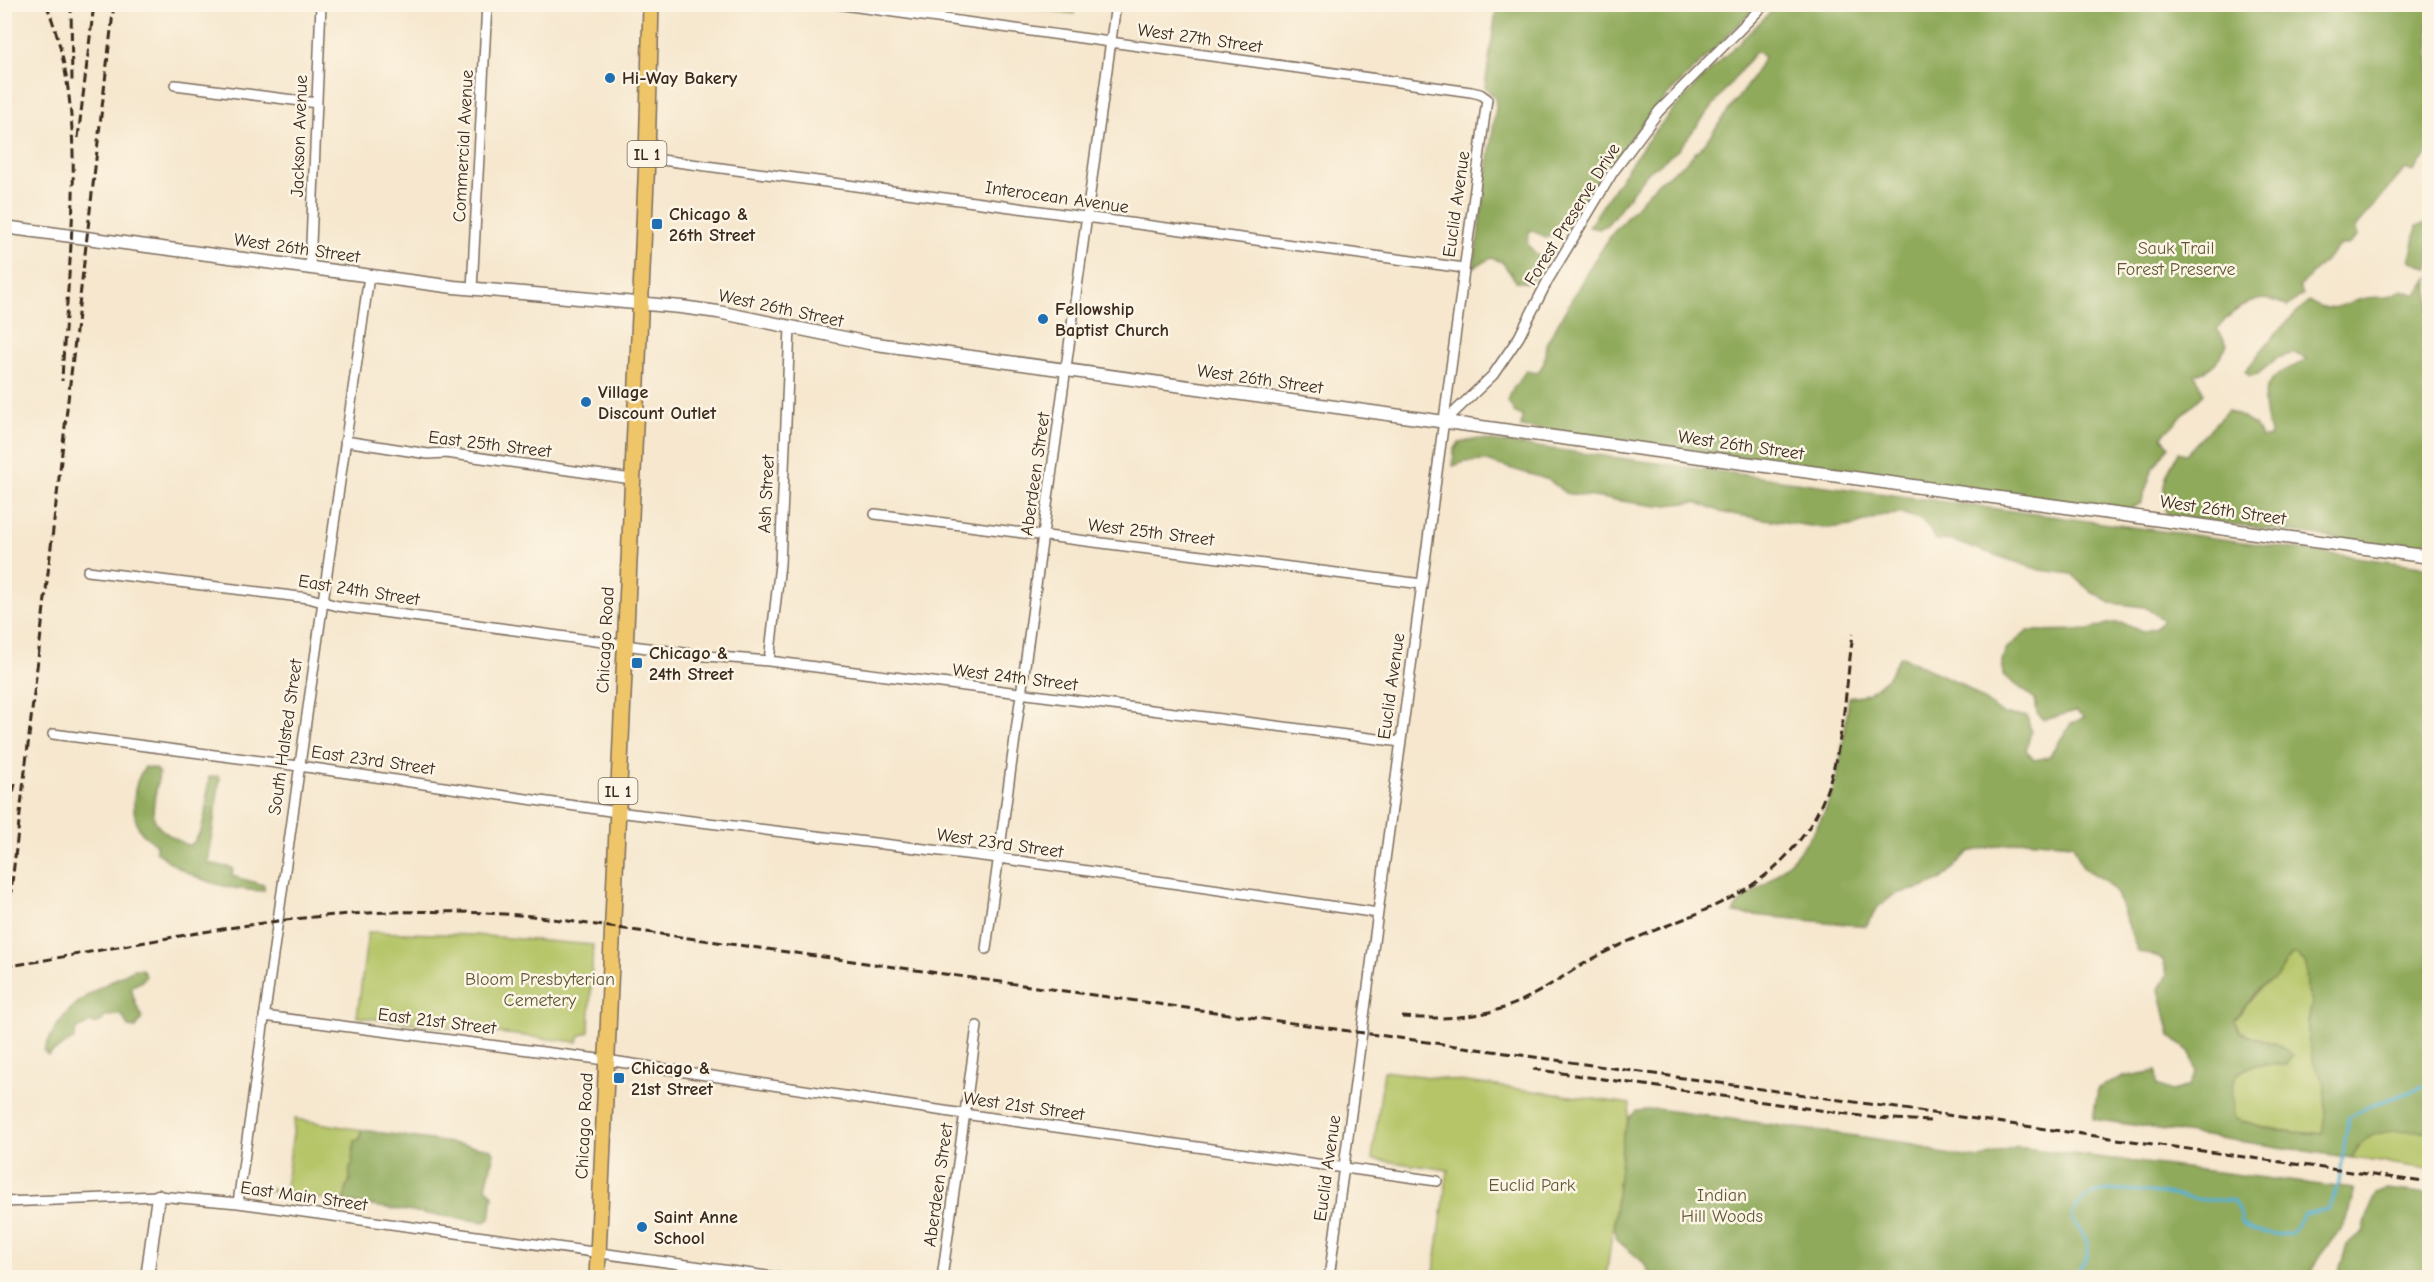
<svg xmlns="http://www.w3.org/2000/svg" width="2434" height="1282" font-family="'Comic Neue',sans-serif">
	<rect width="100%" height="100%" fill="#fcf5e5"/>
	<filter id="ink" filterUnits="userSpaceOnUse"><feTurbulence type="fractalNoise" baseFrequency=".0167" numOctaves="2"/><feDisplacementMap in="SourceGraphic" scale="12" xChannelSelector="R" yChannelSelector="G"/><feConvolveMatrix kernelMatrix="1 2 1 2 8 2 1 2 1" color-interpolation-filters="sRGB"/></filter>
	<filter id="wash" filterUnits="userSpaceOnUse"><feTurbulence type="fractalNoise" baseFrequency=".008" numOctaves="4" result="noise"/><feDisplacementMap in="SourceGraphic" scale="24" xChannelSelector="R" yChannelSelector="G"/><feGaussianBlur stdDeviation="1.35" result="paint"/><feColorMatrix in="noise" values="0 0 0 0 0 0 0 0 0 0 0 0 0 0 0 0 0 1.4 0 .05"/><feComposite in="paint" operator="in"/></filter>
	<g filter="url(#wash)">
		<rect width="100%" height="100%" fill="#f6e7ce"/>
		<path fill="#b5c568" stroke="#787843" stroke-width="1.5" d="M1013 5 1075 4V5L1074 14Z
			M2429 920V1169L2352 1158 2357 1148 2323 1129V1133C2293 1134 2262 1128 2234 1118 2227 1066 2241 1063 2287 1065L2278 1045 2239 1031 2235 1020 2260 988 2277 978 2286 962 2294 953 2306 964 2307 990 2312 1002 2308 1021Z
			M368 932 474 935 593 945 589 1032 580 1036 577 1042 357 1017Z
			M1384 1071 1630 1104 1606 1277 1480 1278 1434 1271 1448 1170 1372 1159Z
			M295 1119 362 1130 344 1202 259 1190 260 1188 285 1191Z"/>
		<path fill="#90aa5c" stroke="#666a3d" stroke-width="1.5" fill-rule="evenodd" d="M1497 5H1758L1658 105 1628 142 1570 228 1546 237 1530 230 1527 244 1540 258 1537 276 1527 283 1516 281 1502 262 1491 258 1474 267 1496 107 1495 98 1485 87Z
			M1778 5H2429V151L2413 172 2405 169 2355 228 2358 236 2348 245H2340L2299 287 2303 294 2287 307C2261 288 2234 308 2217 329L2227 344C2220 360 2212 370 2195 374L2204 394 2162 436 2169 446 2153 468 2141 503 2129 510 1521 427 1522 416 1514 412 1508 401 1512 390 1526 371 1538 373 1544 363 1546 344 1592 264 1612 234 1656 184 1684 164 1704 144 1751 80 1764 57 1756 51 1678 150 1645 175 1608 224 1599 229 1589 227C1608 197 1627 168 1648 140 1687 91 1733 48 1778 5Z
			M2429 222H2430L2429 269 2410 260 2417 226Z
			M2429 277V551L2167 515C2159 490 2165 473 2179 452L2186 454 2228 410 2255 425 2261 438 2271 436C2264 414 2256 385 2282 372 2290 367 2299 365 2307 359L2294 353 2277 358 2258 374 2250 376 2245 372C2264 345 2284 323 2309 301 2330 317 2346 301 2367 298 2382 296 2390 300 2402 290L2417 295Z
			M1477 439 2429 567V1131C2400 1130 2366 1126 2352 1158L2093 1119 2098 1088 2123 1077 2156 1071 2157 1085 2172 1091 2189 1086 2196 1073 2191 1053 2170 1036 2159 989 2167 974 2163 960 2151 954 2138 952 2117 894 2103 879 2083 868 2073 844 2025 840 1969 852 1941 880 1922 888 1895 894 1878 907 1866 926 1733 913C1740 897 1756 892 1769 881 1775 876 1781 870 1786 865 1837 816 1841 763 1849 697L1868 694 1888 677 1900 656 1962 684 2004 715 2027 716 2031 732 2026 750 2034 760 2049 757 2070 725 2084 717 2076 711 2044 720 2037 713 2035 699 2003 675 2002 661 2006 649 2028 631 2088 630 2111 623H2123L2142 632 2156 628 2163 620 2145 607 2111 603 2091 592 2072 574 2040 570 1953 541 1936 540 1928 526 1917 518 1902 514 1883 515 1853 526 1824 528 1724 513 1696 502 1657 506 1565 493 1549 480 1486 461 1465 462 1453 466 1454 450 1459 443ZM2294 953 2306 964 2307 990 2312 1002 2308 1021V1037L2314 1064 2324 1083 2326 1108 2322 1133C2293 1134 2260 1129 2234 1117 2227 1066 2241 1063 2287 1065L2293 1055 2278 1045 2239 1032 2235 1020 2259 988 2277 978 2286 962Z
			M145 767 156 769 159 773C152 819 143 823 189 846 208 833 206 798 209 777L218 776 220 778 208 863 233 868 232 876 264 885V891C224 890 186 878 156 851V845C152 840 145 837 141 832 130 815 132 783 145 767Z
			M134 969H142L146 976 141 982 132 986C131 997 138 1007 142 1018L136 1028 128 1027 122 1015 105 1016 102 1021 94 1024 90 1022 76 1030 74 1039 48 1055 44 1051C63 1003 92 992 134 969Z
			M1656 1109 1914 1144 1939 1153 1978 1159 2017 1147 2353 1189C2355 1230 2320 1241 2311 1277H1652L1643 1262 1617 1240 1614 1224 1623 1136 1629 1118 1636 1111Z
			M362 1130 492 1149 494 1153 486 1187 493 1195 490 1219 485 1222 344 1202 347 1185 351 1180C348 1173 349 1168 353 1163L352 1158 355 1141 360 1139Z
			M2387 1189 2429 1194V1277H2337L2347 1245 2363 1232 2371 1204 2376 1194Z"/>
		<g fill="none" stroke-linecap="round" stroke-linejoin="round">
			<path stroke="#54b1d2" stroke-width="3" d="M2075 1278C2077 1270 2081 1267 2085 1260 2094 1245 2081 1231 2072 1220 2079 1172 2164 1195 2196 1199 2209 1201 2221 1199 2234 1201L2239 1210 2241 1223C2258 1234 2273 1235 2292 1233L2304 1214 2328 1209 2339 1183 2348 1118 2370 1106 2430 1085"/>
		</g>
	</g>
	<g filter="url(#ink)">
		<g fill="none" stroke-linecap="round" stroke-linejoin="round">
			<g stroke="#7c6c5c" stroke-width="12">
				<path id="minor" d="M836 4 1471 92 1480 94 1487 99 1329 1278
					M4 29 7 4
					M175 85 317 103
					M647 158 1464 268
					M310 268 321 4
					M472 289 487 4
					M1443 423 1493 375 1519 337 1548 280 1613 172 1659 111 1765 4
					M345 441 428 454 446 453 632 479
					M875 514 1422 584
					M88 571 308 598 338 606 706 656 769 661 1401 742
					M769 661 780 564 790 328
					M53 734 299 766 617 812 999 858 1378 913
					M986 949 1116 4
					M264 1016 606 1060 964 1114 1437 1181
					M4 1202 158 1196 238 1203 781 1278
					M238 1203 369 276
					M942 1278 977 1026"/>
			</g>
			<g stroke="#7c6c5c" stroke-width="15">
				<path id="tertiary" d="M4 227 454 287 681 307 718 312 869 343 2430 557
					M147 1278 158 1196"/>
			</g>
			<g stroke="#7c6c5c" stroke-width="18">
				<path id="primary" d="M597 1278 647 158 651 4"/>
			</g>
			<use href="#minor" stroke="#fff" stroke-width="9"/>
			<use href="#tertiary" stroke="#fff" stroke-width="12"/>
			<use href="#primary" stroke="#eec569" stroke-width="15"/>
			<path stroke="#3b2a1e" stroke-width="3" stroke-dasharray="9 4.5" stroke-linecap="butt" d="M46 4C92 115 67 264 62 381
				M71 4 72 83
				M78 138 94 4
				M4 832 16 780
				M4 952 114 4
				M4 967C95 952 186 933 278 921 362 910 448 909 532 916L2430 1183
				M1402 1017C1434 1019 1465 1019 1497 1010 1534 1000 1566 972 1600 955 1680 913 1755 909 1809 827 1844 773 1844 696 1853 634
				M1533 1069 1875 1118 1930 1121"/>
		</g>
	</g>
	<g fill="#1f6fb2" stroke="#fcf5e5" stroke-width="2">
		<circle cx="610" cy="78" r="6"/>
		<rect x="651" y="218" width="12" height="12" rx="3"/>
		<circle cx="1043" cy="319" r="6"/>
		<circle cx="586" cy="402" r="6"/>
		<rect x="631" y="657" width="12" height="12" rx="3"/>
		<rect x="613" y="1072" width="12" height="12" rx="3"/>
		<circle cx="642" cy="1227" r="6"/>
	</g>
	<g text-anchor="middle" stroke-width="5" stroke-linejoin="round" paint-order="stroke">
		<g fill="#fcf5e5" stroke="#75675a" stroke-width="1.5">
			<rect x="627.5" y="141" width="39" height="26" rx="4.5"/>
			<rect x="598.5" y="778" width="39" height="26" rx="4.5"/>
		</g>
		<g font-size="16" font-weight="bold" fill="#3b2a1e">
			<text x="647" y="160">IL 1</text>
			<text x="618" y="797">IL 1</text>
		</g>
		<g font-size="18" fill="#3b2a1e" stroke="#fcf5e5">
			<text transform="translate(1200 38) rotate(8)" y="6">West 27th Street</text>
			<text transform="translate(299 136) rotate(-88)" y="6">Jackson Avenue</text>
			<text transform="translate(463 146) rotate(-87)" y="6">Commercial Avenue</text>
			<text transform="translate(1057 197) rotate(8)" y="6">Interocean Avenue</text>
			<text transform="translate(1456 204) rotate(-82)" y="6">Euclid Avenue</text>
			<text transform="translate(1572 214) rotate(-58)" y="6">Forest Preserve Drive</text>
			<text transform="translate(297 248) rotate(8)" y="6">West 26th Street</text>
			<text transform="translate(781 308) rotate(12)" y="6">West 26th Street</text>
			<text transform="translate(1260 379) rotate(8)" y="6">West 26th Street</text>
			<text transform="translate(490 444) rotate(7)" y="6">East 25th Street</text>
			<text transform="translate(1741 445) rotate(8)" y="6">West 26th Street</text>
			<text transform="translate(1035 474) rotate(-82)" y="6">Aberdeen Street</text>
			<text transform="translate(766 494) rotate(-87)" y="6">Ash Street</text>
			<text transform="translate(2223 510) rotate(8)" y="6">West 26th Street</text>
			<text transform="translate(1151 532) rotate(7)" y="6">West 25th Street</text>
			<text transform="translate(359 590) rotate(9)" y="6">East 24th Street</text>
			<text transform="translate(605 640) rotate(-87)" y="6">Chicago Road</text>
			<text transform="translate(1015 677) rotate(7)" y="6">West 24th Street</text>
			<text transform="translate(1391 686) rotate(-82)" y="6">Euclid Avenue</text>
			<text transform="translate(285 737) rotate(-82)" y="6">South Halsted Street</text>
			<text transform="translate(373 760) rotate(8)" y="6">East 23rd Street</text>
			<text transform="translate(1000 843) rotate(8)" y="6">West 23rd Street</text>
			<text transform="translate(437 1021) rotate(7)" y="6">East 21st Street</text>
			<text transform="translate(1024 1106) rotate(8)" y="6">West 21st Street</text>
			<text transform="translate(584 1126) rotate(-87)" y="6">Chicago Road</text>
			<text transform="translate(1327 1168) rotate(-82)" y="6">Euclid Avenue</text>
			<text transform="translate(938 1185) rotate(-82)" y="6">Aberdeen Street</text>
			<text transform="translate(304 1196) rotate(8)" y="6">East Main Street</text>
		</g>
		<g font-size="18" font-weight="bold" fill="#3b2a1e" stroke="#fcf5e5" text-anchor="start">
			<text x="622" y="84">Hi-Way Bakery</text>
			<text x="669" y="220">Chicago &amp;<tspan x="669" dy="21">26th Street</tspan></text>
			<text x="1055" y="315">Fellowship<tspan x="1055" dy="21">Baptist Church</tspan></text>
			<text x="598" y="398">Village<tspan x="598" dy="21">Discount Outlet</tspan></text>
			<text x="649" y="659">Chicago &amp;<tspan x="649" dy="21">24th Street</tspan></text>
			<text x="631" y="1074">Chicago &amp;<tspan x="631" dy="21">21st Street</tspan></text>
			<text x="654" y="1223">Saint Anne<tspan x="654" dy="21">School</tspan></text>
		</g>
		<g font-size="18" fill="#605834" stroke="#fcf5e5">
			<text x="2176" y="254">Sauk Trail<tspan x="2176" dy="21">Forest Preserve</tspan></text>
			<text x="540" y="985">Bloom Presbyterian<tspan x="540" dy="21">Cemetery</tspan></text>
			<text x="1532" y="1191">Euclid Park</text>
			<text x="1722" y="1201">Indian<tspan x="1722" dy="21">Hill Woods</tspan></text>
		</g>
	</g>
	<rect width="2434" height="1282" fill="none" stroke="#fcf5e5" stroke-width="24"/>
</svg>
